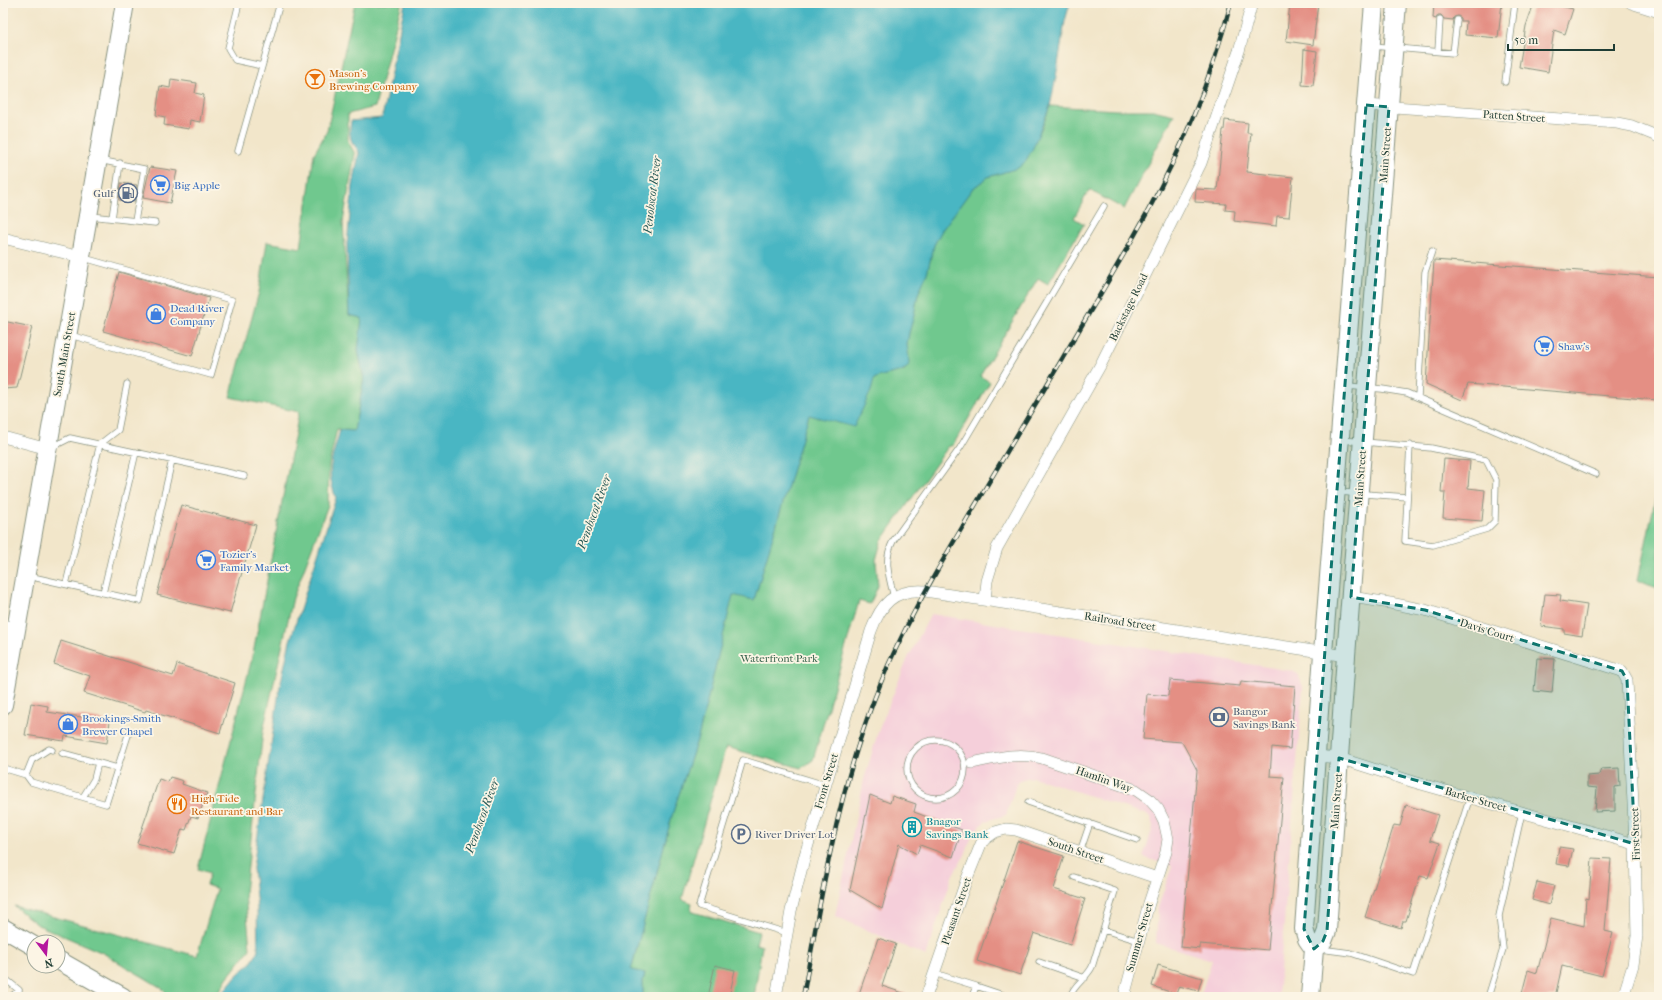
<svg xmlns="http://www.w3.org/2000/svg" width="1662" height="1000" font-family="'IM FELL French Canon',serif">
	<rect width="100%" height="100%" fill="#fcf5e5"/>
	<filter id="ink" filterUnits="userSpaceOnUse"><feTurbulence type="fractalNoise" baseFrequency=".025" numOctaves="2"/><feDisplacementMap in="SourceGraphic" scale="8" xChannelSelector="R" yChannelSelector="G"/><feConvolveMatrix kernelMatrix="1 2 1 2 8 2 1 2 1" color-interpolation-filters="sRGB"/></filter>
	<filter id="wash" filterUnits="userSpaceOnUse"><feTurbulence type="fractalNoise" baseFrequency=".012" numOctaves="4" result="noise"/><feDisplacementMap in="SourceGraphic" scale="16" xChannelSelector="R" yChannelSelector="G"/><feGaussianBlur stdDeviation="0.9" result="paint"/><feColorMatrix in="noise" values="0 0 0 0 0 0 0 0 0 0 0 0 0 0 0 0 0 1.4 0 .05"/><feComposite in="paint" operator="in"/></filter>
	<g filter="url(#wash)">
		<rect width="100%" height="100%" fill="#f2e6ca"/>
		<path fill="#f5cfda" d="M931 614 1292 671 1298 674 1303 687 1278 997H1200L1212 960 1156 943 1158 907 1172 866 1143 857 1153 827 1151 819 1147 815 1033 777 1022 779 1016 785 1006 815 985 821 972 836 965 855 953 874 926 956 835 916 864 780 878 732 908 658Z"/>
		<path fill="#70c88e" stroke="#488261" d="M355 3H401V6L375 107 348 114V141L355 154 343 222 349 315 363 318 358 350 364 379 354 431 337 429 329 465 328 505 293 598 263 731 245 893 250 949 227 978 216 997H171L160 987 103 953 38 925 14 906 197 956 217 889 206 885 210 873 198 869 253 654 299 412 230 397 259 292 267 242 301 248 314 154 327 131Z
			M1050 106 1116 110H1153L1174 115 1124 209 1089 190 1074 218 1084 224 1048 284 1038 278 980 376 990 382 953 445 948 447 881 542 876 560 878 586 870 604 859 601 813 760 801 768 726 747 682 899 692 903 691 908 693 912 759 932 756 944 762 946 754 997H643V981L645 973 631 970 673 812 699 734 733 594 754 600 809 415 871 391 874 379 879 376 904 371 909 358 907 344 909 333 914 315 918 294 927 273 934 245 942 230 972 189 988 177 1017 168 1042 128Z
			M1659 482V590L1638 580Z"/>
		<path fill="#48b6c3" stroke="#347a7c" d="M405 3H1070L1065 21 1056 77 1050 106 1033 148 1025 162 1018 168 988 177 972 189 942 230 934 245 927 273 918 294 914 315 909 333 907 344 909 363 908 367C898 375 884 373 874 379L871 391 854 427 809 415 754 600 733 595 699 734 673 812 631 970 645 973 643 981V997H219L237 975 251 963 258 952 257 907 253 868 279 691 290 641 336 498C325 470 333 457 340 430L354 431 364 379 358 350 362 318 349 315 347 244 353 186 359 153C358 148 354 146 352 142 349 135 350 128 351 121L382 118Z"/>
		<g id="blocks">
			<path fill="#e48f84" d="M1290 3H1318L1313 45 1286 41Z
				M1434 3H1502L1498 38 1465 35 1466 21H1461V18L1458 16 1454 17 1453 20 1444 19 1441 15H1438L1436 19 1433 18Z
				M1534 3H1557L1556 5 1573 9 1565 34 1554 30 1548 72 1519 67 1526 26Z
				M1304 49 1317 51 1313 86 1302 85Z
				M171 79 197 83 195 93 204 95 200 122 190 120 189 129 164 125 165 117 156 115 160 86 170 88Z
				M1225 120 1248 123 1247 133H1251L1247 172 1293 177 1289 217 1277 216 1276 226 1234 221 1235 211 1225 210 1226 204 1195 202 1196 189 1217 190 1223 130H1224Z
				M150 167 177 171 170 203 143 198Z
				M121 183 137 185 134 202 119 200Z
				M1434 260 1659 277V369L1657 400 1468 384 1462 400 1426 384Z
				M119 272 209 298 192 356 103 331Z
				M3 321 32 327 17 388 3 389Z
				M1444 459 1470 461 1468 488 1485 490 1482 521 1443 518 1445 492H1441Z
				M181 505 256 525 230 613 157 595Z
				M1545 594 1561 595 1560 601 1587 605 1582 636 1564 633V629L1541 626Z
				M61 641 173 676 177 664 235 683 220 733 146 710 145 712 84 693 90 676 54 664Z
				M1537 658 1555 659 1552 693 1534 691Z
				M1170 680 1240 686 1241 681 1295 686 1290 749 1272 747 1270 776 1284 777 1268 950 1200 944V949L1181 947 1197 770 1182 742 1143 739 1147 694 1168 696Z
				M31 703 48 706 47 712 110 721 107 743 65 736 64 741 25 735Z
				M1619 768 1620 786 1615 787V811L1595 812 1597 788 1587 787V776L1599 775 1601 769Z
				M170 777 183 781 182 784 207 793 198 818 191 816 186 830 182 829 174 854 137 843 159 779 168 782Z
				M870 795 890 803 892 796 916 804 914 812 962 830 953 857 920 845 917 854 899 844 882 909 850 890Z
				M1406 805 1438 815 1430 840 1440 843 1428 878 1420 876 1406 921H1403L1401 928 1365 917 1394 825 1400 826Z
				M1017 841 1064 856 1054 889 1085 899 1070 945 1034 933 1020 975 977 961Z
				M1559 847 1573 849 1569 866 1556 864Z
				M1592 858 1611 859 1605 931 1613 933 1602 976 1562 966 1555 997H1521L1528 970 1537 973 1551 918 1584 926 1586 898 1589 899Z
				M1537 882 1554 886 1549 905 1532 900Z
				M878 938 896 944 882 986 909 995V997H858Z
				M715 965 735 970 729 997H708Z
				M1158 965 1202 978 1198 991 1179 986 1176 994 1152 986Z"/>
		</g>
	</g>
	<g filter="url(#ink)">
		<use href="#blocks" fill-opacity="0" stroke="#88927f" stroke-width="1"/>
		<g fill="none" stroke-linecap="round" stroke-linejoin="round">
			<g stroke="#88927f" stroke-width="7">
				<path id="lane" d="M239 3 228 48 235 60 262 66
					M1373 46 1453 53 1457 20
					M1438 51 1440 19
					M1505 82 1515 3
					M238 151 280 3
					M99 160 144 169 135 221
					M90 216 155 223
					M112 218 120 163
					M70 335 211 375 232 300 84 258
					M1347 386 1382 389 1407 393 1596 474
					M1418 397 1425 272 1432 251
					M1342 440 1431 448 1486 460 1496 480 1495 521 1487 529 1433 545 1405 541 1410 445
					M52 447 70 438 244 476
					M1338 492 1407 497
					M28 576 140 601 172 460
					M66 584 100 444 118 430 127 384
					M103 593 136 452
					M894 597C889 577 883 560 893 541L960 448 1104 206
					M907 769a29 29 0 1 1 58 0a29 29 0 1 1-58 0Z
					M62 753 117 768
					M3 768 26 775 31 782 106 804 129 732
					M26 775 32 760 49 749 52 750
					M83 797 94 779 98 763
					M1028 802 1137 840
					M1080 852 1090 823
					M1104 930 1139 941
					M787 933 699 906 743 760 825 785
					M1320 949 1351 953 1413 974 1470 797
					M1039 962 1085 978
					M934 973 976 986
					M3 977 19 990 11 997
					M972 997 976 986 1009 997
					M1070 997C1073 985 1086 979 1092 967L1115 891 1074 877
					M1488 997 1503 949 1499 916 1522 812"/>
			</g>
			<g stroke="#88927f" stroke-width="12">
				<path id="street" d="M1631 3 1659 12
					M1366 105 1617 123 1632 126 1659 137
					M3 238 81 257
					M3 437 48 449
					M1351 597 1390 603 1425 610 1622 671 1627 680 1635 844 1637 936 1633 965 1623 997
					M985 600 987 581 997 548 1101 364 1201 163 1239 51 1252 3
					M3 625 17 629
					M1316 756 1339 758 1414 782 1635 844
					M972 763C996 758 1018 752 1042 758L1136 790 1149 799 1158 809 1164 821 1168 839 1166 852 1149 903 1124 997
					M776 997 791 911 805 855 871 631C881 604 893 589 925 591L1346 656
					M926 997 966 881 981 844 985 839 995 832 1006 829 1016 830 1157 878"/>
			</g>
			<g stroke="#88927f" stroke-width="20">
				<path id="primary" d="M3 705 125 3
					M3 928 34 946
					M1314 949 1323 941 1327 931 1346 656 1397 3
					M58 960 123 997
					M1310 997 1314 949 1307 939 1304 929 1323 653 1374 3"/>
			</g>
			<use href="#lane" stroke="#fff" stroke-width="5.5"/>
			<use href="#street" stroke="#fff" stroke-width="11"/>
			<use href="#primary" stroke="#fff" stroke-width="18"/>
			<g stroke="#1f3d34" stroke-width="4.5">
				<path id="rail" d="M803 997C826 870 844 751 903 634 924 591 949 550 973 509 1009 448 1046 387 1082 325 1123 256 1165 187 1195 112 1209 77 1221 40 1231 3"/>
			</g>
			<use href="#rail" stroke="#fcf5e5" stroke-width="3" stroke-dasharray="9" stroke-linecap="butt"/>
		</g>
	</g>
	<path fill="#0f766e" fill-opacity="0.2" stroke="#0f766e" stroke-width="3" stroke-dasharray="8 5" stroke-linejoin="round" d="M1366 105 1389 107 1351 597 1425 610 1622 671 1627 680 1635 844 1339 758 1327 931 1323 941 1314 949 1304 929Z"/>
	<defs>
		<g id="bar-ring" transform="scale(1)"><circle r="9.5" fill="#fcf5e5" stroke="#e8710a" stroke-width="1.5"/><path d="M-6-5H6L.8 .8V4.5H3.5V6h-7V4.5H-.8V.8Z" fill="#e8710a"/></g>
		<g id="supermarket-ring" transform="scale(1)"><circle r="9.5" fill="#fcf5e5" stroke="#3f7fe0" stroke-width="1.5"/><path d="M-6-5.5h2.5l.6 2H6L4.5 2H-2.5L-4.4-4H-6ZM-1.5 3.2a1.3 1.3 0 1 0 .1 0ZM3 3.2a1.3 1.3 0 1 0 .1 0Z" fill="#3f7fe0"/></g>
		<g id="fuel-ring" transform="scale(1)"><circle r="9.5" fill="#fcf5e5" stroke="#5c6f8a" stroke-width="1.5"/><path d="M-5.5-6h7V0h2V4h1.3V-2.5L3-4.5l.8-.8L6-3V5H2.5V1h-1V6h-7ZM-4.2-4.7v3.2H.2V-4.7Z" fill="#5c6f8a"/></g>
		<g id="shop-ring" transform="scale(1)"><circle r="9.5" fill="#fcf5e5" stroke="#3f7fe0" stroke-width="1.5"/><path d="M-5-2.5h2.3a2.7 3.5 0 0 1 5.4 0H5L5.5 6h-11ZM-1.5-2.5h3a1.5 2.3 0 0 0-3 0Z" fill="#3f7fe0"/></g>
		<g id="bank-ring" transform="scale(1)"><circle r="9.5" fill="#fcf5e5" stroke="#5c6f8a" stroke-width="1.5"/><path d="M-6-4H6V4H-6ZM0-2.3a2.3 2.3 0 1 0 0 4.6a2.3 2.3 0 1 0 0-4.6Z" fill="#5c6f8a"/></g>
		<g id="restaurant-ring" transform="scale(1)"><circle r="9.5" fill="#fcf5e5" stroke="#e8710a" stroke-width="1.5"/><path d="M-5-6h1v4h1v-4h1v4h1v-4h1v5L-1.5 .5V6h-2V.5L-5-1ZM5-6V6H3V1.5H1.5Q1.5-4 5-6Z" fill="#e8710a"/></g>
		<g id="building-ring" transform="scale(1)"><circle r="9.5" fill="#fcf5e5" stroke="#0f9aa8" stroke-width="1.5"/><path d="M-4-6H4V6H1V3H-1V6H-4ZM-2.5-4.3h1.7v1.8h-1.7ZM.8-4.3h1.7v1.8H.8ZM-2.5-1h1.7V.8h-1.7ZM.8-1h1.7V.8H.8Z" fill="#0f9aa8"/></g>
		<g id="parking-ring" transform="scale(1)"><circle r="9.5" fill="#fcf5e5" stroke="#5c6f8a" stroke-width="1.5"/><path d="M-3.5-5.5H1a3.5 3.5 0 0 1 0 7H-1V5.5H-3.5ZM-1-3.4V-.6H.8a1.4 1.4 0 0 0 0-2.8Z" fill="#5c6f8a"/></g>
	</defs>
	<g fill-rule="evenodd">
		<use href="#bar-ring" x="315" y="79"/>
		<use href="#supermarket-ring" x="160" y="185"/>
		<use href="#fuel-ring" x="128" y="193"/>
		<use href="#shop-ring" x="156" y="314"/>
		<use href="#supermarket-ring" x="1544" y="346"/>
		<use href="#supermarket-ring" x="206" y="560"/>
		<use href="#bank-ring" x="1219" y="717"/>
		<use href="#shop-ring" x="68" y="724"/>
		<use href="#restaurant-ring" x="177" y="804"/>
		<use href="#building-ring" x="912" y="827"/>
		<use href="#parking-ring" x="741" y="834"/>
	</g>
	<g text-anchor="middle" stroke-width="3.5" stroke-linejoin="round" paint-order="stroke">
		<g font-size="11" fill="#c56008" stroke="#fcf5e5" text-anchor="start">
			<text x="329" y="77">Mason's<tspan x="329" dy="13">Brewing Company</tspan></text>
			<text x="191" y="802">High Tide<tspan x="191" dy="13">Restaurant and Bar</tspan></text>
		</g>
		<g font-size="11" fill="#1f3d34" stroke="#fcf5e5">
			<text transform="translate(1514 116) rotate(4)" y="4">Patten Street</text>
			<text transform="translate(1385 155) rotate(-86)" y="4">Main Street</text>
			<text transform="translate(1128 307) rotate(-64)" y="4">Backstage Road</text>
			<text transform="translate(64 354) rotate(-80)" y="4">South Main Street</text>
			<text transform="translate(1360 478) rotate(-86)" y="4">Main Street</text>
			<text transform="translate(1120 621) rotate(9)" y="4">Railroad Street</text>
			<text transform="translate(1487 630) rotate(17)" y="4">Davis Court</text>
			<text transform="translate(1104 779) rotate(19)" y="4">Hamlin Way</text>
			<text transform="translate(826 781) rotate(-73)" y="4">Front Street</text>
			<text transform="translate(1476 799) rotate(16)" y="4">Barker Street</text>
			<text transform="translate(1336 801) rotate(-86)" y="4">Main Street</text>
			<text transform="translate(1635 834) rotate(-92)" y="4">First Street</text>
			<text transform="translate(1076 850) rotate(19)" y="4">South Street</text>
			<text transform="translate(956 911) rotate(-71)" y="4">Pleasant Street</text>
			<text transform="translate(1139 937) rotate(-74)" y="4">Summer Street</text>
		</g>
		<g font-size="11" fill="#366cbe" stroke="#fcf5e5" text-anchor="start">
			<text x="174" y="189">Big Apple</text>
			<text x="170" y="312">Dead River<tspan x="170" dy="13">Company</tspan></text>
			<text x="1558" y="350">Shaw's</text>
			<text x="220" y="558">Tozier's<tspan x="220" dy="13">Family Market</tspan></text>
			<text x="82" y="722">Brookings-Smith<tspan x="82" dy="13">Brewer Chapel</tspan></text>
		</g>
		<g font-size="11" fill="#4e5e75" stroke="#fcf5e5" text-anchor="start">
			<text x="114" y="197" text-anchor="end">Gulf</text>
			<text x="1233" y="715">Bangor<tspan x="1233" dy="13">Savings Bank</tspan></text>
			<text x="755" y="838">River Driver Lot</text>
		</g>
		<g font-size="11" fill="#33604a" stroke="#fcf5e5">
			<text x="779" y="662">Waterfront Park</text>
		</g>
		<g font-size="11" fill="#0d838f" stroke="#fcf5e5" text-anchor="start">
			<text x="926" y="825">Bnagor<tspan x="926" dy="13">Savings Bank</tspan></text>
		</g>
		<g font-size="12" font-style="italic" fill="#295b58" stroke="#fcf5e5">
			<text transform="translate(652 195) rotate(-83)" y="4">Penobscot River</text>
			<text transform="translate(594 512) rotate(-70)" y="4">Penobscot River</text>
			<text transform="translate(482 816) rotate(-70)" y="4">Penobscot River</text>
		</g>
	</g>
	<rect width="1662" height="1000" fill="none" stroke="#fcf5e5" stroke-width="16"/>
	<g transform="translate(46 954) rotate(164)"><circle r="19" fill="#fcf5e5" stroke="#a4ab9e"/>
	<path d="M0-3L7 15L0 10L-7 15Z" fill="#b5179e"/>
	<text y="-6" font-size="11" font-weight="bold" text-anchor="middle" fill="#1f3d34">N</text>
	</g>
	<path d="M1508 44v6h106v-6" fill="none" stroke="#1f3d34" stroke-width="2"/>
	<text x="1514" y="44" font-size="12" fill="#1f3d34" stroke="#fcf5e5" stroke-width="3" paint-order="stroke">50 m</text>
</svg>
